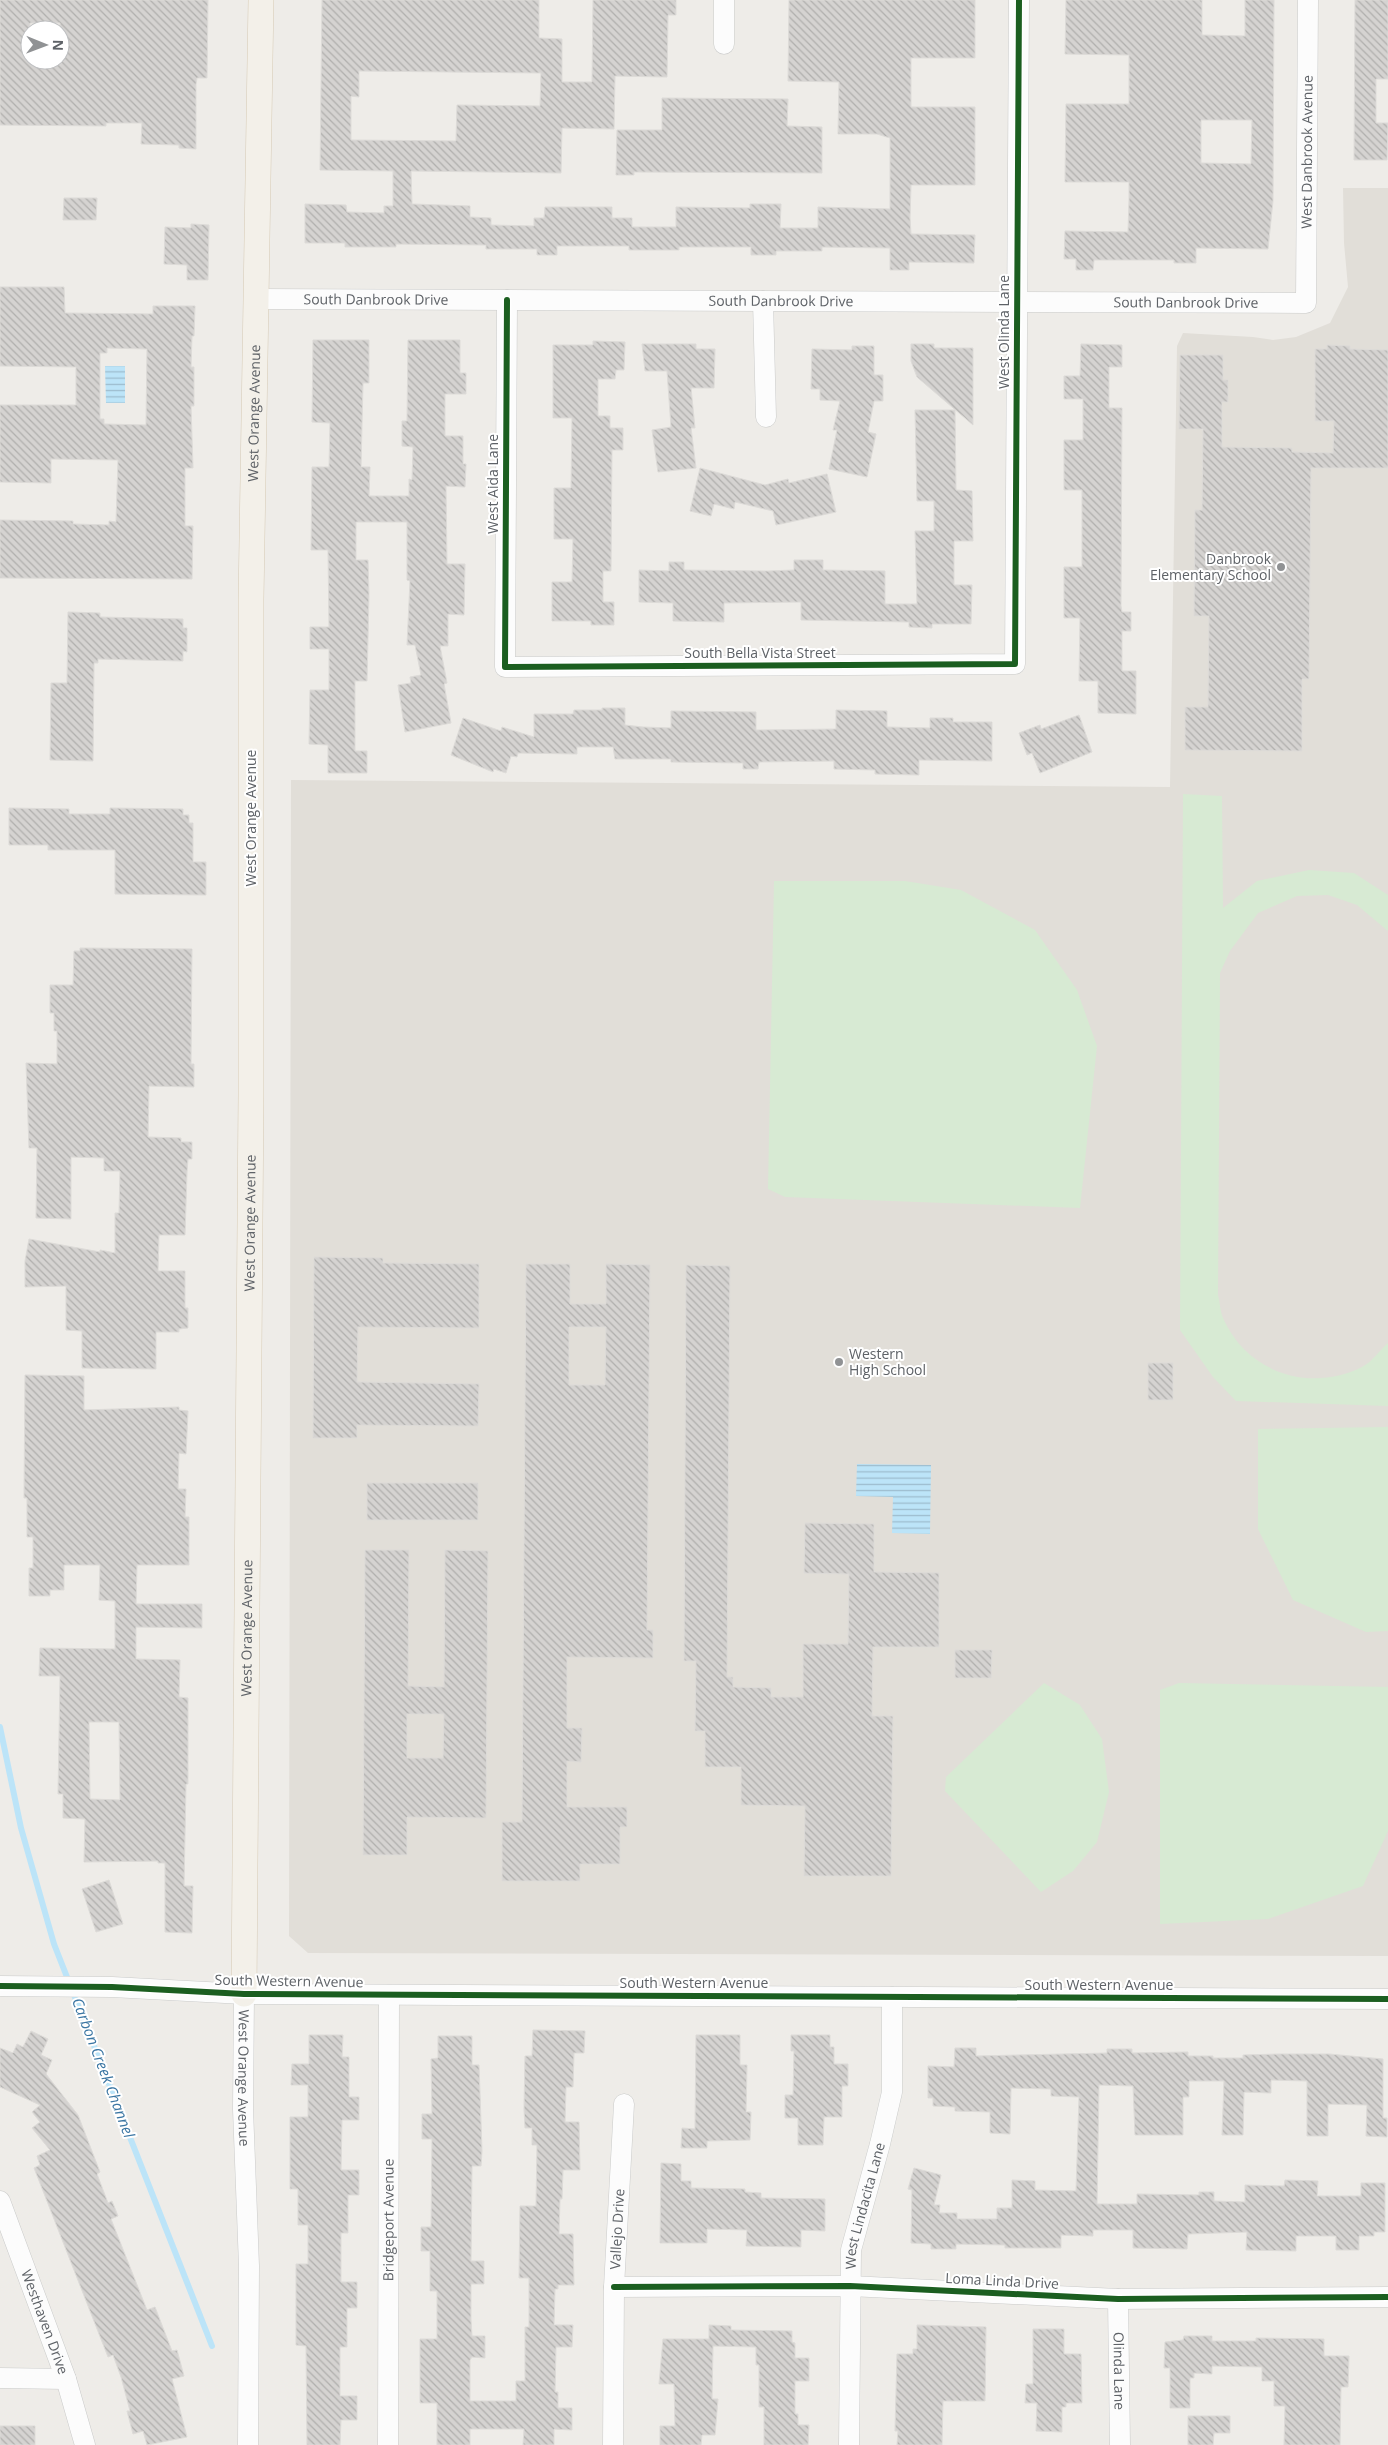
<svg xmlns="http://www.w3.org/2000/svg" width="1388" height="2445" font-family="'Open Sans',sans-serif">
	<defs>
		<pattern id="water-rules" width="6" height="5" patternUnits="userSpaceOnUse" patternTransform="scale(1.25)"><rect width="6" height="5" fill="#bce4f8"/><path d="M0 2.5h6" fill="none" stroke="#9cbccd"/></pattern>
		<pattern id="building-back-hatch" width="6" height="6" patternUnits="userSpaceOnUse" patternTransform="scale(1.25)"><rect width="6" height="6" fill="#d5d3d1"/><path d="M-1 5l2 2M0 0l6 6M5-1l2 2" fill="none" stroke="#b0afad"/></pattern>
	</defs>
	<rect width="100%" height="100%" fill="#eeece8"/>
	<path fill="#e1ded8" d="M1343 188H1388V1956L308 1953 289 1936 291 780 1170 787 1177 346 1183 333 1253 337 1273 340 1296 337 1330 323 1348 287 1344 243Z"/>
	<path fill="#d7ead3" d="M1183 794 1222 796 1223 908 1257 881 1309 870 1354 873 1388 895V931L1357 905 1328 895 1297 896 1258 913 1230 951 1220 973 1218 1295C1220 1302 1220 1311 1223 1318 1247 1373 1310 1393 1362 1367 1372 1362 1380 1350 1388 1343V1406L1236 1401 1213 1377 1180 1330Z
		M774 881H905L961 890 1035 930 1077 990 1097 1046 1080 1208 785 1197 768 1189Z
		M1388 1427V1631L1366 1632 1293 1600 1258 1529V1429Z
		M1044 1683 1080 1705 1102 1739 1109 1792 1097 1842 1073 1871 1041 1892 945 1791 946 1777Z
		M1179 1683 1388 1687V1831L1363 1886 1268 1919 1160 1924V1690Z"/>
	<path fill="url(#water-rules)" d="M105 366H125V403H106Z
		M857 1464 931 1465 930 1534 892 1533 893 1497 856 1496Z"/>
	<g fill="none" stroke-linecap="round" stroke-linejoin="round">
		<path stroke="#bce4f8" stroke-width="6" d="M0 1727 21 1828 54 1944 212 2346"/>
	</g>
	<path fill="url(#building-back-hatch)" stroke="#dddbd8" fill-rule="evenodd" d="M0 0H208L207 78H197L196 84V149L179 148V145L141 144 142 123H106V126L0 125ZM30 23H60V60H30Z
		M322 0H539V38L562 39V82H592L593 0H676V15H668L667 77 615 76 614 129 562 128 561 173 411 171 412 204 470 206V217L491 218V225L534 226V218H544L545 207H612V218H632V227H676V207L750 208V204H781L780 228H818V207L890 209V138L877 134H838L839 82 788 81 789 0H975V58H911V107H975V185H911L910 218 911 234 975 235 974 263 909 262V270H890V248L822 247V251H776V255H751V247H679V250H629V246H557V255H537V249H486V245L396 244V247H345V243H305V204L346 205 347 212 384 213V206H393V171L320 170ZM359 71 541 73 540 106 457 105 456 141 351 140V96L359 97Z
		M1066 0H1202V35L1245 36V0H1274L1273 201 1268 249 1196 248V263H1174V260H1094L1093 270H1076V259H1064L1065 231 1128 232 1129 200V182H1065L1066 104H1129V55L1065 54ZM1201 120H1252L1251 164 1201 163Z
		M1355 0H1388V79H1376V123H1388L1387 160H1354Z
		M662 98 788 99 787 126 822 127V173L634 172V175H616L617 130H662Z
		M64 198H97L96 220H63Z
		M191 224 209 225 208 280H187V265L164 264 165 227 191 228Z
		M0 287H64L65 313 153 314V306H195L194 336H192L191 367H194V406H191L193 468H185V526H193L192 579 0 578V520L73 521V524L109 525V521L116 522 118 460 51 459V483L0 482V405H76V367L0 366ZM107 348 147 349 146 425 104 424V419H100V353H107Z
		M313 340H369V383H363L361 467H370L369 496H409V479L412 480 413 447 402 446V421H407L408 340H460V373H466V394H445V436H463V464H466L465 487 446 486 447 564H465L464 615 448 614V646H440L447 683 444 684 451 723 405 732 398 685 411 683 410 677 421 675 415 645H407L410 581 407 580V522H356V560H368L369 594 367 681H355V751H367V773H328V745L309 744 310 690H329V649H310V627H329L328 550H311L312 467H329L330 423 312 422Z
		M593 341 625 342 624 370H616L615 379H598V416H610V428H623V450H612L611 571H603V602H614V625H591V621H552V582H572L573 539H554V488H571L572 418H553V345H593Z
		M642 344H696V349H715L714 388H691L695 428H691L696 468 658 472 652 430 671 427 667 371H645Z
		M911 344H934V348H973V425L917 377 911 361Z
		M1081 344 1122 345V367H1109V408H1122L1121 606 1122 612H1131V631H1122V671H1136V714L1098 713V681H1079L1080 618H1064V567H1082V490H1064V440H1083V399H1064V376H1080Z
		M1327 345 1350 346V349L1388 350V468H1311L1309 679H1302V751L1185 750V707H1208L1209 616H1194L1195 510H1202L1203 429H1179L1180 355H1223V380H1228V402H1222V447L1292 448V452L1333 453 1334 421H1315V349H1327Z
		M852 346H874V375H883V401H874L868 432 876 434 867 477 829 469 837 430H833L840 401 820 400V389H811L812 349 852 350Z
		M915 410H955L956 490 972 491 973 541H954V585H972L971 624H932V628L909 627V622L801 620V602L724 603V622L673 621V603L639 602V570L669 571V562H684V570L768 571 794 570V560H823V570L885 571V604H917L915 531H934V501H917Z
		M700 468 765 485 788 479 789 483 827 474 836 512 776 525 773 511 735 502 734 509 714 504 711 516 690 511Z
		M68 612 100 613V617L183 619V628H187V652L183 651V661L98 659V663H94L93 761 50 760 51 683H67Z
		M602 708H625V725L643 727 671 728V711L756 712V730L836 729V710L887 711V727L930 728V718H953V722H992V761L919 760V775L875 774V770L834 769V761L759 762 758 769H743V763L671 762V759H615L613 747H577V754L518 753 517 757 511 756 506 773 494 769 493 772 451 755 463 718 501 731 502 727 534 737V714H573L574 710H602Z
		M1079 715 1092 752 1040 773 1032 753 1027 755 1019 733 1040 725 1041 729Z
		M9 808 69 809V814H110V808L183 809V815H189V823H193V862H206V895L115 894V850H48V845H9Z
		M80 948 192 949 191 1064H194V1087L149 1086 148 1137 181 1138V1142H192V1159H188L187 1172 185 1235H159L158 1271H185V1308H188V1328L179 1329V1332H156V1369L82 1368V1331L66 1330V1286L25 1287V1261L29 1239 100 1252V1250L115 1253V1213H119L120 1171H104V1158L71 1157V1219L36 1218 37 1148H29L26 1063 57 1064V1031H54V1013H50V985H73L74 951H80Z
		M314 1257 383 1258V1263L479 1264V1328L358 1327 357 1382 479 1384 478 1426 357 1425V1438H313Z
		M526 1264H570V1304H606V1264L650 1265 647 1630H653V1658L567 1657V1728H582L581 1762 567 1761V1807H627V1827H620V1864H580V1881H502V1822H522ZM569 1327H606L605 1385H569Z
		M686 1265 730 1266 727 1677H733V1687L771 1688V1697H803V1644H848L849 1574 804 1573 805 1523 874 1524V1572L939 1573V1647H873L872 1716H893L891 1876H804L805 1806 741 1805V1767H705V1731H695L696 1661H684Z
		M1148 1363H1173V1400H1148Z
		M25 1375 84 1376V1410L179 1407V1410L188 1411 186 1454 179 1453 178 1489H186L185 1517H189V1565H137L136 1604H202V1628L136 1627V1659L180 1660 179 1697 188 1698V1784H186L184 1886H193L192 1933 165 1932V1863H158V1861L84 1862 85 1819 63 1818V1794H58L60 1676H39L40 1648 115 1649V1601L99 1600 100 1565H64V1590H50V1596H29V1568H33V1537H27V1498H24ZM89 1722H119L120 1800 90 1799Z
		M367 1483H478V1520H367Z
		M365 1550H409L408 1686 444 1687 445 1550 488 1551 486 1818 407 1817V1855H363ZM407 1714H444L443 1758H407Z
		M955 1650H992L991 1678H955Z
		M109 1880 123 1924 96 1932 82 1889Z
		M533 2030 585 2031 584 2053H574L573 2087H566L565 2122H579L580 2170H563L562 2199H560L559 2234H573L574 2285H558V2289H555L554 2325H573L572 2347H556L555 2392H558V2408H572V2430L554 2429V2445H523L524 2429H470V2445H437V2403H420V2339H437V2291H430V2251H421V2227H431L432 2139H422V2114H432L431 2059 438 2058V2036H472V2065H479L482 2151 481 2166H472L471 2261H484V2284H471V2320L472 2336H485V2358L472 2357 470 2360V2401H516V2381H525V2327H529V2278H519L520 2206H536L537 2145H532V2128H525L524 2109 525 2056H532Z
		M31 2031 48 2039 41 2055 52 2060 46 2074 78 2115 100 2172 97 2174 108 2203 112 2201 118 2216 111 2219 147 2310 155 2307 172 2351 177 2350 184 2376 172 2379 187 2437 147 2445 143 2431 133 2434 127 2411H130L121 2377 113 2355 108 2357 34 2168 40 2165 37 2156 50 2150 32 2128 40 2122 32 2112 40 2105 0 2087V2048L13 2053 17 2044 23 2047Z
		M309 2035H343L342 2057H349V2097H359V2120H342L341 2170H359V2195H348V2233H341V2282H357V2308H347V2347H340V2396H357V2420H341L340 2445H307L306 2346 296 2345V2264H308V2225H298V2189H290V2117H308V2085H291L292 2064H309Z
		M696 2035H740V2065H747L746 2112H751L750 2140 707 2141V2148H681L682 2128 695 2129Z
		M791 2035H830V2047H834V2064H848V2086H842V2117H824L823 2145H798V2118H785V2095H793L794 2051H791Z
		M955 2048H976V2056L1107 2053V2049H1132V2053L1188 2052V2056H1213V2058H1243V2055L1280 2054H1329L1383 2059V2118H1387V2137L1366 2136 1367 2105 1328 2104V2136H1307V2081L1271 2080V2093L1244 2092 1243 2135H1222L1224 2081H1189V2097H1183V2135H1135L1133 2086 1099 2085 1097 2204H1137V2194L1199 2195V2192H1214V2201L1245 2202V2185L1284 2186 1285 2180 1318 2181 1317 2196H1361V2183H1385V2232H1374V2236H1359V2250H1336V2236H1296V2251L1246 2250 1247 2232 1188 2234 1187 2249 1133 2248V2230H1093V2236L1061 2235V2248H1005V2245L956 2244V2249H931V2244L911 2243 912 2190 908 2189 914 2168 941 2175 934 2205H940L939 2213H957V2219H997V2208H1012V2180L1035 2181V2190L1076 2191 1079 2097 1051 2096V2089L1011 2088 1010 2134 990 2133V2112L955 2111V2107L933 2106V2098H928V2066L954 2067Z
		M661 2163 681 2164V2181H691V2188L745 2189V2192L761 2193V2198L825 2199V2231L801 2230V2247L746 2246 747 2230 707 2229V2243H660Z
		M709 2325 731 2326V2330L792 2331V2342L795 2343V2358H809V2381H795V2414H798V2425H809L808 2445H764V2407H759V2365H756V2347L713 2346 712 2399H718L715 2435H702L701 2445H660V2426H675L674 2384H659L663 2339H709Z
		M917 2325 986 2327 985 2401H943L942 2445H897L898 2431H895L897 2354H913V2349H917Z
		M1033 2329H1064V2354H1081L1082 2403H1066V2407H1062V2432L1036 2431 1037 2403H1025L1026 2384H1033Z
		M1184 2336H1212V2341H1256V2338L1324 2339V2356H1349L1348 2387H1341L1340 2445H1284L1285 2406H1274V2381H1262V2367L1212 2366V2374L1194 2373V2378H1190V2408H1170V2368H1164L1165 2342 1183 2340Z
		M1188 2416H1230V2433H1214L1213 2445H1188Z
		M0 2426H35V2445H0Z"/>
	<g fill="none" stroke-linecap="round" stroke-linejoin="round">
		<g stroke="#cacbca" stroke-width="21">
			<g id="minor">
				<path d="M724 44V0"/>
				<path id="s1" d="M256 299 1306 303 1308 0"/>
				<path d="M507 300 505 667 1015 664 1019 0"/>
				<path d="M763 301 766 417"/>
				<path d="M0 1986 112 1987 244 1994 1388 1999"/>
				<path id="s2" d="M244 1994 243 2109 249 2266 248 2445"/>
				<path id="s3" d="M0 2201 66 2379 85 2445"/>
				<path d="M614 2287 850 2286 1118 2299 1388 2297"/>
				<path id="s4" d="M1118 2299 1120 2445"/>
				<path d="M0 2378 66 2379"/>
				<path id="s5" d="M388 2445 389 1995"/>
				<path id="s6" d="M613 2445 614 2287 624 2104"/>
				<path id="s7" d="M849 2445 851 2250 880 2144 892 2092V1997"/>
			</g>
		</g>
		<g stroke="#d6cab5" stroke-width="26">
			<g id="major">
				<path id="s8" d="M244 1994 251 1094V599L261 0"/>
			</g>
		</g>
		<use href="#minor" stroke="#fcfcfc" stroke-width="20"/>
		<use href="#major" stroke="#f3f0e9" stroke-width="25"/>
		<g stroke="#fff" stroke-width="9">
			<path id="cycleway" d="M507 300 505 667 1015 664 1019 0
				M0 1986 112 1987 244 1994 1388 1999
				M614 2287 850 2286 1118 2299 1388 2297"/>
		</g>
		<use href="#cycleway" stroke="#1b5e20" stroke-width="6"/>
	</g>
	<g fill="#909294" stroke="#fff" stroke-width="2">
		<circle cx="1281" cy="567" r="5"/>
		<circle cx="839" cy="1362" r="5"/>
	</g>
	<g text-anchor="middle" stroke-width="4" stroke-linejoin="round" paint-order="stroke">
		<g font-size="14" fill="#5e6267" stroke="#fff">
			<text dy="5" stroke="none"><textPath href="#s1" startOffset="1201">West Danbrook Avenue</textPath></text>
			<text dy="5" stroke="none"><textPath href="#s1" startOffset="120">South Danbrook Drive</textPath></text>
			<text dy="5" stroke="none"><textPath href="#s1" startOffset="525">South Danbrook Drive</textPath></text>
			<text dy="5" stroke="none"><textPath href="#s1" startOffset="930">South Danbrook Drive</textPath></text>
			<text transform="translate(1004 332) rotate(-90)" y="5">West Olinda Lane</text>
			<text dy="5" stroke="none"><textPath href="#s8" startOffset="1581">West Orange Avenue</textPath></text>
			<text transform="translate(493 484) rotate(-90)" y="5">West Aida Lane</text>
			<text x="760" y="658">South Bella Vista Street</text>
			<text transform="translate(251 818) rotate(-90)" y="5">West Orange Avenue</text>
			<text dy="5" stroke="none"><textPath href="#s8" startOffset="771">West Orange Avenue</textPath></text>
			<text dy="5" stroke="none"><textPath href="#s8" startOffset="366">West Orange Avenue</textPath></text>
			<text transform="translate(289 1981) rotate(1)" y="5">South Western Avenue</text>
			<text x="694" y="1988">South Western Avenue</text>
			<text x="1099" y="1990">South Western Avenue</text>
			<text dy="5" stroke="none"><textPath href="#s2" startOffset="84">West Orange Avenue</textPath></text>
			<text dy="5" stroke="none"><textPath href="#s7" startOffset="241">West Lindacita Lane</textPath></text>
			<text dy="5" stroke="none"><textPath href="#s5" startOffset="225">Bridgeport Avenue</textPath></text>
			<text dy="5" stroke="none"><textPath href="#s6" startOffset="216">Vallejo Drive</textPath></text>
			<text transform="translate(1002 2281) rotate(3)" y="5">Loma Linda Drive</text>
			<text dy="5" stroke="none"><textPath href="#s3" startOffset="129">Westhaven Drive</textPath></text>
			<text dy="5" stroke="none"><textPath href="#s4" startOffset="72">Olinda Lane</textPath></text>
		</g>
		<g font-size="14" fill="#5e6267" stroke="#fff" text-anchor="end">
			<text x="1271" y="564">Danbrook<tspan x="1271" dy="16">Elementary School</tspan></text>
			<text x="849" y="1359" text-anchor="start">Western<tspan x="849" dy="16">High School</tspan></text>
		</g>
		<g font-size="15" font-style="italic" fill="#3b76a3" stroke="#fff">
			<text transform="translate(103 2068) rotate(69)" y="5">Carbon Creek Channel</text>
		</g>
	</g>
	<g transform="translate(45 45) rotate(91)"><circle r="24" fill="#ffffff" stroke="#bfc0c2"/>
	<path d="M0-4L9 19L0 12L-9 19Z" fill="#909294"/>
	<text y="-8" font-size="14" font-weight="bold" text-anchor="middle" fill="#5e6267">N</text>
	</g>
</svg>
